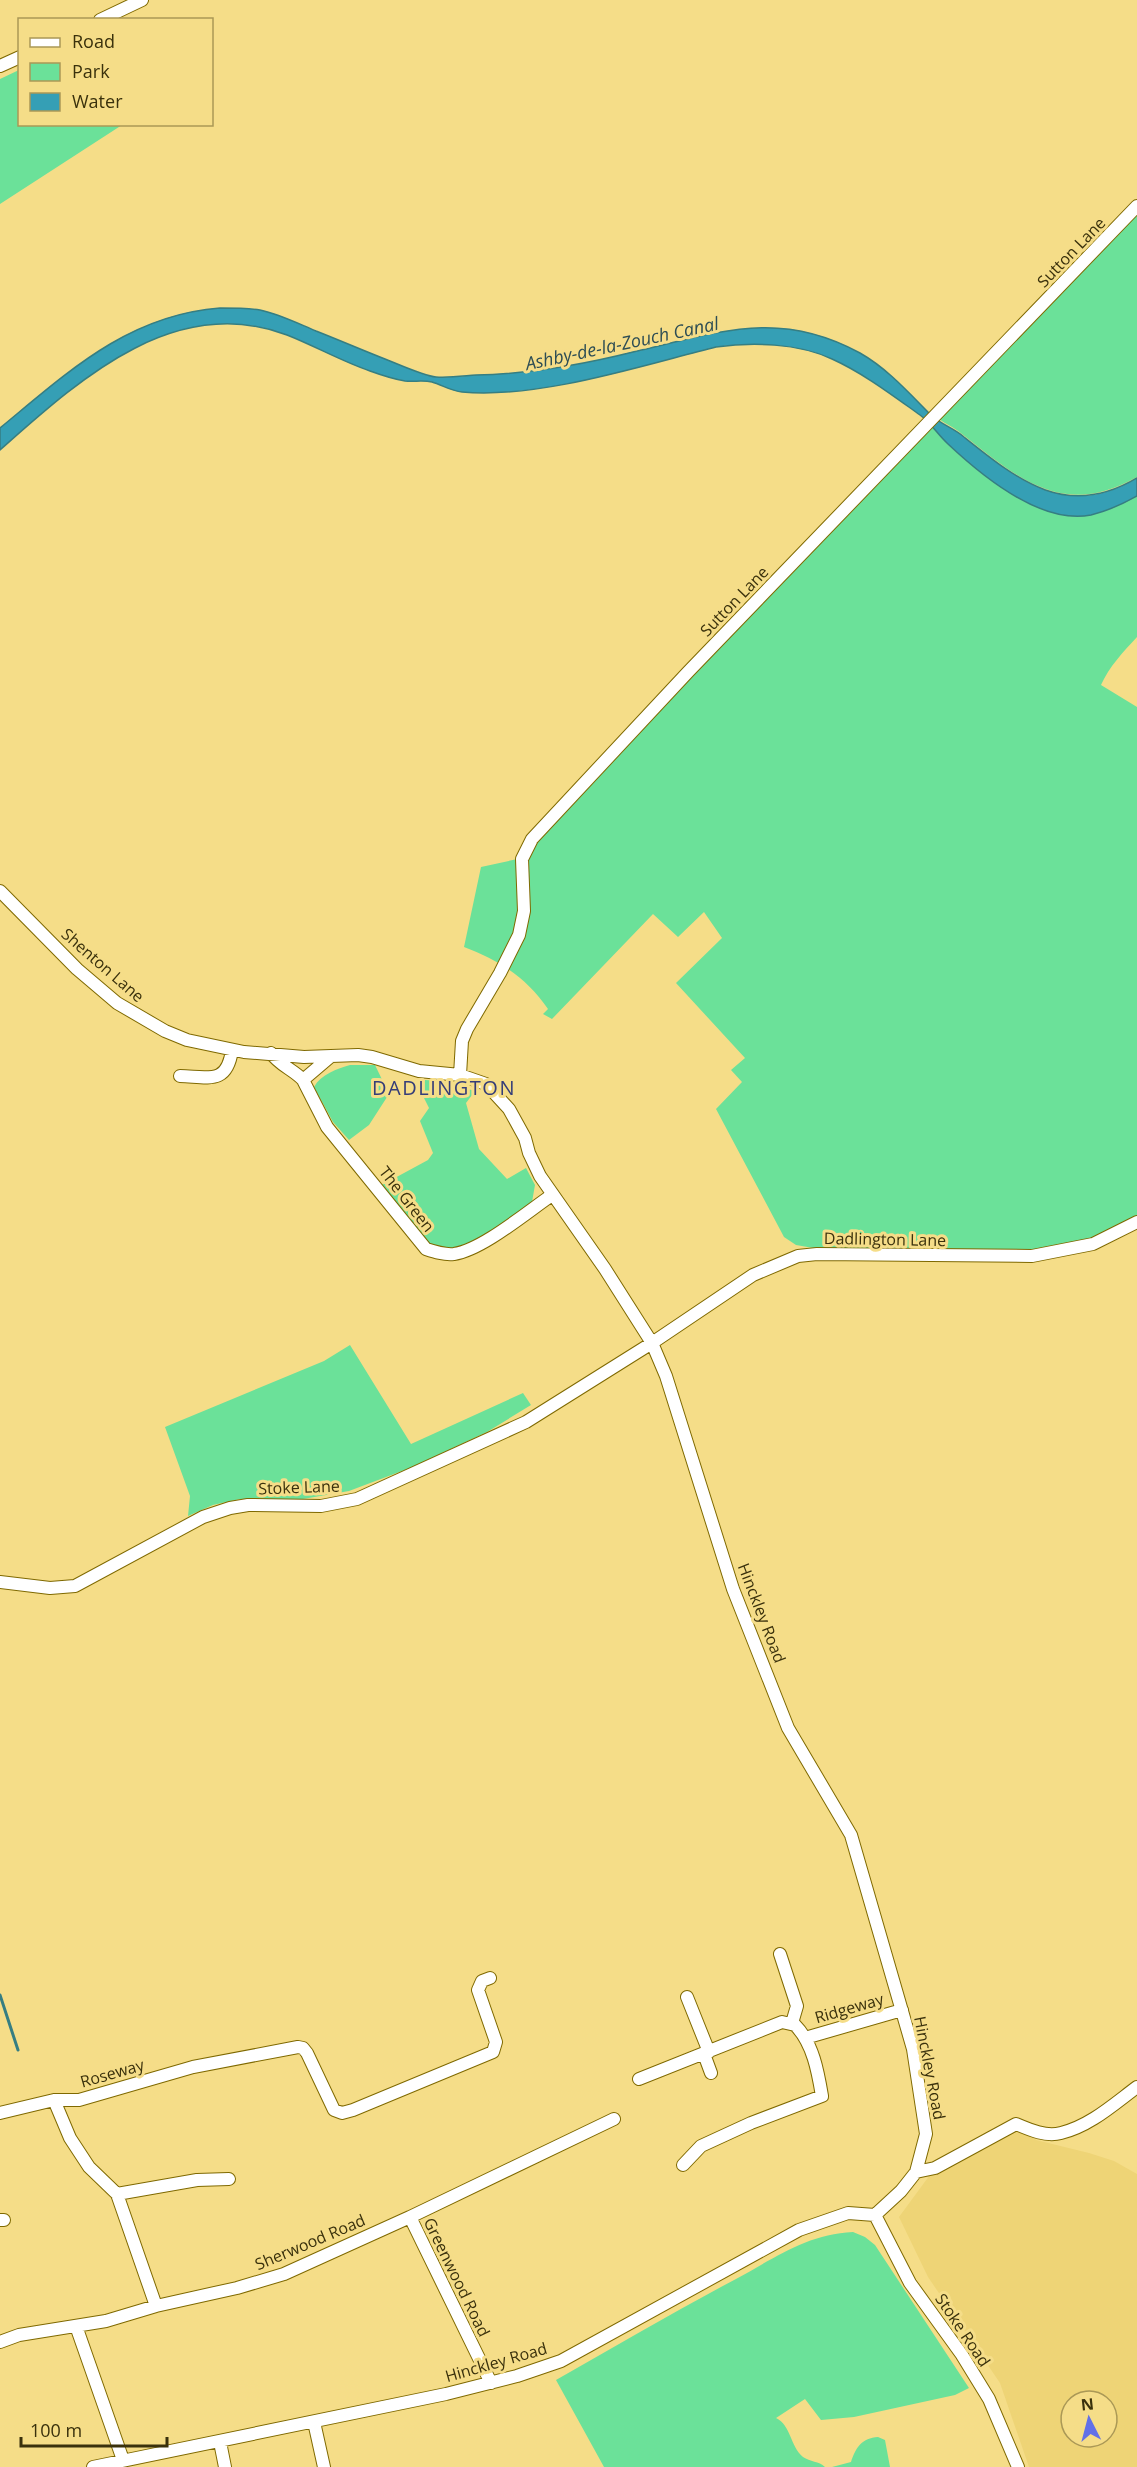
<svg xmlns="http://www.w3.org/2000/svg" width="1137" height="2467" font-family="'Open Sans',sans-serif">
	<rect width="100%" height="100%" fill="#f5dd88"/>
	<path fill="#eed476" fill-rule="evenodd" d="M1016 2124 1036 2140 1089 2153 1114 2161 1137 2174V2467H1029L1000 2383 928 2277 899 2217 935 2168ZM1071 2401H1107V2437H1071Z"/>
	<path fill="#6be199" d="M19 70 20 124 122 125 0 204V79Z
		M1137 206V477C1063 519 1019 479 962 434 954 427 943 423 935 416Z
		M928 423C935 429 940 436 947 443 975 471 1034 517 1076 515 1096 515 1120 505 1137 496V637C1123 652 1109 667 1101 685L1137 707V1219L1075 1246 1030 1251 825 1250 796 1245 784 1237 716 1109 742 1082 731 1070 745 1058 676 983 722 938 704 912 678 937 653 914 552 1019 543 1014 548 1009C527 978 499 960 464 947L481 867 522 858 532 839Z
		M350 1065H375L389 1094 369 1125 349 1140 333 1122 314 1087C321 1074 337 1069 350 1065Z
		M425 1080 440 1081 475 1091 466 1103 479 1149 507 1179 526 1168 535 1185 532 1202 473 1246 454 1251 427 1247 380 1186 428 1160 433 1153 420 1121 429 1108 420 1090Z
		M350 1345 411 1444 523 1393 531 1405 487 1432 410 1468 349 1491 303 1499H240L213 1505 188 1516 190 1496 165 1427 324 1361Z
		M853 2232 865 2237 875 2245 969 2388 955 2395 854 2417 821 2420 805 2399 776 2418C791 2425 790 2446 803 2457 810 2462 819 2461 825 2467H604L556 2380C616 2346 675 2311 736 2279 775 2258 807 2234 853 2232Z
		M878 2437 885 2440 890 2467H832L851 2462C856 2447 862 2438 878 2437Z"/>
	<path fill="#359fb5" stroke="#367e82" stroke-width="1.5" d="M220 308C233 308 247 308 260 310 279 314 297 323 316 331 339 340 362 350 385 359 398 364 424 376 436 377 449 378 463 376 476 375 530 374 581 365 633 352 717 333 778 308 860 353 888 369 909 393 931 415 940 424 954 428 964 437 1019 481 1067 520 1137 478V496C1123 504 1107 511 1091 515 1041 525 982 476 948 444 938 435 931 423 920 415 892 395 863 373 832 359 798 343 752 342 716 347 640 366 539 399 462 392 451 391 442 385 432 382 423 380 414 382 405 381 393 379 381 375 370 371 341 361 315 346 287 335 174 292 78 381 0 450V428C68 372 128 315 220 308Z"/>
	<g fill="none" stroke-linecap="round" stroke-linejoin="round">
		<path stroke="#367e82" stroke-width="3" d="M0 1995 18 2050"/>
		<g stroke="#7f6901" stroke-width="14">
			<path id="minor" d="M100 20 142 0
				M0 66 20 57
				M0 891 77 969 117 1003 165 1031 187 1040 244 1052 304 1057 358 1055 372 1057 419 1071 460 1075 486 1084 509 1109 525 1138 529 1153 540 1176 605 1269 652 1343 666 1376 733 1589 788 1728 851 1835 913 2049 926 2134 916 2172 901 2191 875 2215 848 2213 799 2230 561 2361 517 2376 446 2394 93 2467
				M271 1053C279 1065 294 1070 303 1080
				M330 1057 303 1080 327 1127 426 1249C435 1252 444 1255 454 1254 482 1250 527 1212 552 1195
				M460 1075 462 1041 467 1029 500 973 519 935 524 911 522 859 532 839 688 672 1137 206
				M180 1076C209 1077 227 1085 232 1050
				M0 1582 50 1588 75 1586 203 1517 230 1508 248 1505 321 1506 357 1499 526 1422 652 1343 753 1275 798 1256 817 1254 1032 1256 1093 1244 1137 1222
				M780 1954 797 2006 792 2023
				M687 1997 709 2052
				M805 2038 902 2010
				M704 2054 711 2073
				M639 2079 782 2022 795 2025C813 2043 818 2072 822 2096L751 2123 701 2146 683 2165
				M54 2100 70 2138 89 2167 117 2194 156 2306
				M0 2113 54 2100H79L193 2067 298 2047 303 2048 307 2053 334 2110 342 2113 353 2110 493 2052 496 2042 478 1990 482 1981 490 1978
				M916 2172 935 2168 1016 2124C1030 2130 1046 2137 1061 2133 1090 2126 1114 2104 1137 2087
				M117 2194 197 2180 229 2179
				M875 2215 910 2283 962 2355 989 2399 1018 2467
				M410 2217 491 2383
				M0 2220H4
				M76 2326 123 2460
				M0 2342 19 2335 106 2321 156 2306 237 2288 284 2274 410 2217 614 2119
				M314 2422 324 2467
				M220 2442 225 2467"/>
		</g>
		<use href="#minor" stroke="#fff" stroke-width="12"/>
	</g>
	<g text-anchor="middle" stroke-width="6" stroke-linejoin="round" paint-order="stroke">
		<g font-size="16" fill="#3a310c" stroke="#f5dd88">
			<text transform="translate(1071 252) rotate(-46)" y="6">Sutton Lane</text>
			<text transform="translate(734 601) rotate(-46)" y="6">Sutton Lane</text>
			<text transform="translate(103 965) rotate(41)" y="6">Shenton Lane</text>
			<text transform="translate(407 1199) rotate(52)" y="6">The Green</text>
			<text transform="translate(885 1239) rotate(1)" y="6">Dadlington Lane</text>
			<text transform="translate(299 1487) rotate(-2)" y="6">Stoke Lane</text>
			<text transform="translate(762 1613) rotate(69)" y="6">Hinckley Road</text>
			<text transform="translate(849 2008) rotate(-16)" y="6">Ridgeway</text>
			<text transform="translate(930 2068) rotate(79)" y="6">Hinckley Road</text>
			<text transform="translate(112 2073) rotate(-16)" y="6">Roseway</text>
			<text transform="translate(310 2242) rotate(-23)" y="6">Sherwood Road</text>
			<text transform="translate(457 2277) rotate(64)" y="6">Greenwood Road</text>
			<text transform="translate(963 2330) rotate(56)" y="6">Stoke Road</text>
			<text transform="translate(496 2362) rotate(-16)" y="6">Hinckley Road</text>
		</g>
		<g font-size="18" font-style="italic" fill="#2d4d54" stroke="#f5dd88">
			<text transform="translate(622 344) rotate(-12)" y="6">Ashby-de-la-Zouch Canal</text>
		</g>
		<g font-size="20" letter-spacing="1.5" fill="#353d78" stroke="#f5dd88">
			<text x="444" y="1095">DADLINGTON</text>
		</g>
	</g>
	<rect x="18" y="18" width="195" height="108" fill="#f5dd88" stroke="#aa9856" stroke-width="1.5"/>
	<rect x="30" y="38" width="30" height="9" fill="#ffffff" stroke="#aa9856" stroke-width="1.5"/>
	<text x="72" y="48" font-size="18" fill="#3a310c">Road</text>
	<rect x="30" y="63" width="30" height="18" fill="#6be199" stroke="#aa9856" stroke-width="1.5"/>
	<text x="72" y="78" font-size="18" fill="#3a310c">Park</text>
	<rect x="30" y="93" width="30" height="18" fill="#359fb5" stroke="#aa9856" stroke-width="1.5"/>
	<text x="72" y="108" font-size="18" fill="#3a310c">Water</text>
	<g transform="translate(1089 2419) rotate(354)"><circle r="28" fill="#f5dd88" stroke="#aa9856" stroke-width="1.5"/>
	<path d="M0-4.5L10 22L0 15L-10 22Z" fill="#6270e8"/>
	<text y="-9" font-size="16" font-weight="bold" text-anchor="middle" fill="#3a310c">N</text>
	</g>
	<path d="M21 2437v9h146v-9" fill="none" stroke="#3a310c" stroke-width="3"/>
	<text x="30" y="2437" font-size="18" fill="#3a310c" stroke="#f5dd88" stroke-width="4.5" paint-order="stroke">100 m</text>
</svg>
